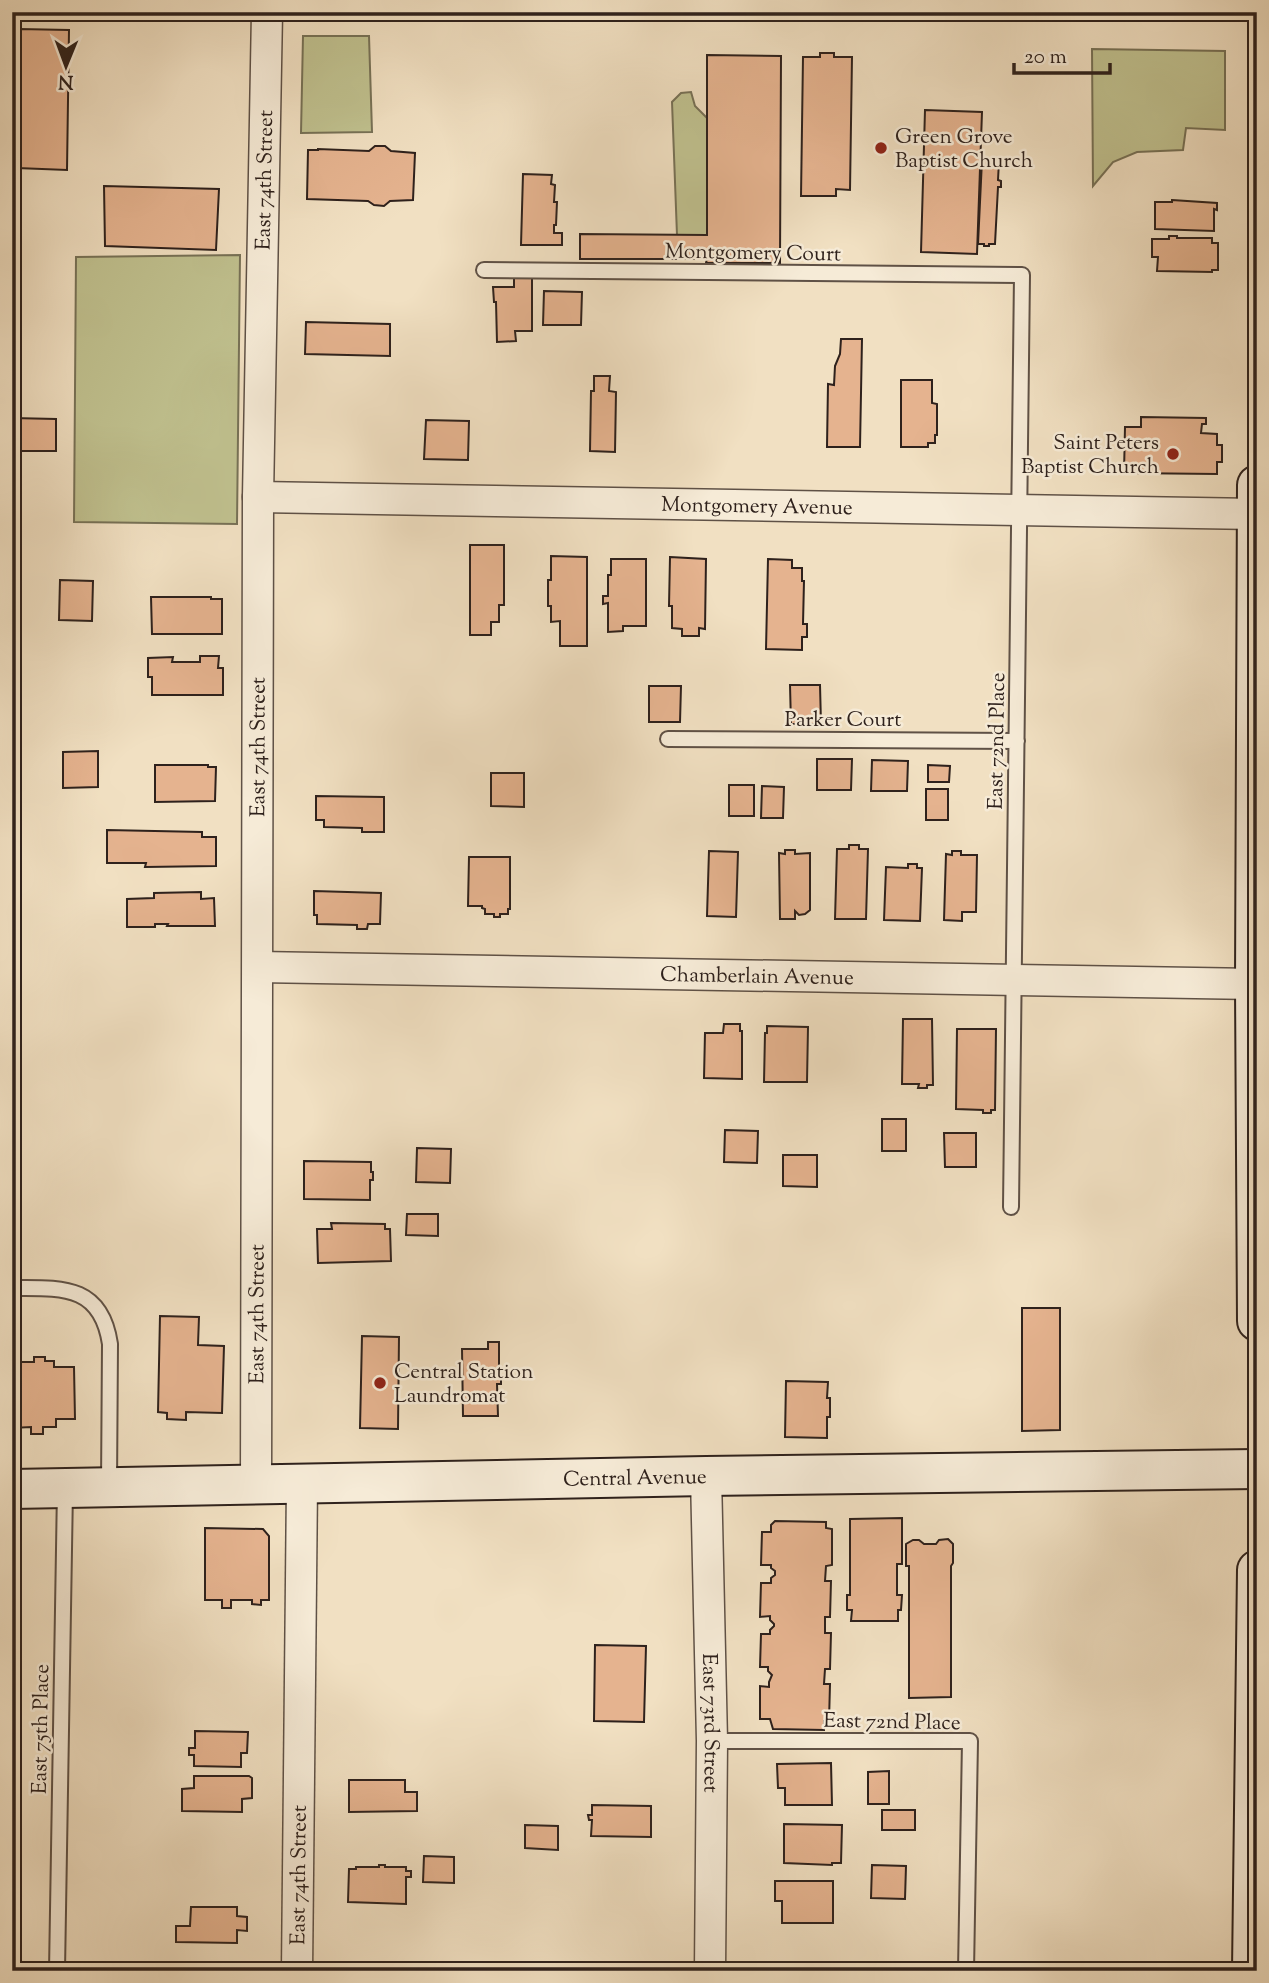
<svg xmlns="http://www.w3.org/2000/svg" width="1269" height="1983" font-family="'Sorts Mill Goudy',serif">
	<rect width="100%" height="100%" fill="#f1e0c2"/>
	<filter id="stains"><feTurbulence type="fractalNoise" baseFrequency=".00286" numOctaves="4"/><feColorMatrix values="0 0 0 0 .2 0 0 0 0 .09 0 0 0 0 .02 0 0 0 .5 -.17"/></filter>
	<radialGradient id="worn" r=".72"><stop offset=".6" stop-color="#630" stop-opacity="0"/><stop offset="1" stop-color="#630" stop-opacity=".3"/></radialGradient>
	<path fill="#c0c18f" stroke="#777156" stroke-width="2" d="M303 36H369L372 132 301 133Z
		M1092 49 1225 51V130L1186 128 1183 150 1137 152 1113 162 1093 186Z
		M691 92 695 106 707 118V235H677L672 102 681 93Z
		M240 255 237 524 74 522 76 257Z"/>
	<path fill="#e5b38f" stroke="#2e211c" stroke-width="2" d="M19 29 69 30 67 170 17 168Z
		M820 53H834V57H852L850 190 836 189V196H801L803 57H820Z
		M707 55 781 56 780 263H706L707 259H580V234L707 235Z
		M925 110 982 112 977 254 921 252Z
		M375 146H385L391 151 415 153 413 200 390 201 384 206 374 205 368 201 307 199 308 150H318V149L369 151Z
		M982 160 999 161 998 180 1001 181V187H998L995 244H989V246H984V244H978Z
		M523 174 552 175 551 184 555 185 554 202H557L556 225H554V233H562V245H521Z
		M104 186 219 189 216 250 105 246Z
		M1172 200 1217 203V210L1214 209V231L1155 229V202H1172Z
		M1169 236H1177V238H1212V243H1218V270H1212V272L1157 271 1158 257H1152V239H1169Z
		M514 276 532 277V331H515L516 341 497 342 496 302H494L493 287H514Z
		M544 291 582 292 581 325H543Z
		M306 322 390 324V356L305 354Z
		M841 339H862L860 447H827L828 384 834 385 835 366 840 354Z
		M594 376H610L609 391 616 392 615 452 590 451 591 391H594Z
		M901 380H932V403L937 404V435H935V443H928V447H901Z
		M1141 417 1206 418V424H1202L1201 433 1217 434V445H1222V462H1217V474L1124 473 1125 427H1141Z
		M12 418 56 419V451H12Z
		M426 420 469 421 468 460 424 459Z
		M470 545H504V605H499V622H491V635H470Z
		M551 556 587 557V646H560V621L551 622V606H548V580H551Z
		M670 557 706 559 705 629 699 628V636H682V629L672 628V606H669Z
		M611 559H646V626H623V631L608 632V603L603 604V596H608V575H611Z
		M768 559 792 560V568H802V581H804L803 624H807V637H802V650L766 649Z
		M60 580 93 581 92 621 59 620Z
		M151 597H211V599H222V634H152Z
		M200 656H219L218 668H223V695H152V677H148V658L173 657 172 662H200Z
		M790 685H820L821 724H791Z
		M649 686H681L680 722H649Z
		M98 751V787L63 788V752Z
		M817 759H852L851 790H817Z
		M872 760 908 761 907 791H871Z
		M155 765H208V767H216L215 801 155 802Z
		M928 765 950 766 949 782H928Z
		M491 773H524V807L491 806Z
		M729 785H754V816H729Z
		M762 786 784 787 783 818H761Z
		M926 789H948V820H926Z
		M316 796 384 797V832H362V828L324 827V820H316Z
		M107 830 202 832V837H216V866L145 867 146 863H107Z
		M849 845H859V849H868L866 919H835L837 849H849Z
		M785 850H795V854L810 853V910L805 914 799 915 795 911V919H780L779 853 785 854Z
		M709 851 738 852 736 917 707 916Z
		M952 851H961V855H977L976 912H962V921L944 920 946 854 952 855Z
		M469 857H510V909H508V914H500V917H494V914H485V909L482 908V906H468Z
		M908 864H917V868H922L920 921 884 920 886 867 908 868Z
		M314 891 381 893 380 924H368L367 929H357V925L317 924V915H314Z
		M201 892V899L214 898 215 926H167L168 924H155V927H127V899L154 898V893Z
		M903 1019H932L933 1085H927V1088H918L919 1084H902Z
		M724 1024H740V1031H742V1079L704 1078 705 1033H723Z
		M767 1026 808 1027 807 1082H764L765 1033H767Z
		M957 1029H996L995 1110H991V1113H983V1110L956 1109Z
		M882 1119H906V1151H882Z
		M725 1130 758 1131 757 1163 724 1162Z
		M944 1133H976V1167H945Z
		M417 1148 451 1149 450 1183 416 1182Z
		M783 1155H817V1187L783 1186Z
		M304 1161 371 1162V1172H373V1180H370V1200L304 1199Z
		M407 1214H438V1236L406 1235Z
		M331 1223 385 1224V1229H390L391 1261 318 1263 317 1229H332Z
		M1022 1308H1060V1430L1022 1431Z
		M160 1316 199 1317 198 1345 224 1346 222 1413 186 1412V1420L167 1419V1413L158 1412Z
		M362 1336 399 1337 398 1429 360 1428Z
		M488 1342H499V1368H501V1384H497L498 1416H463L462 1349H488Z
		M34 1357H45V1361H54V1367H74L75 1419H56V1427H43V1434H31V1427L12 1428V1362H34Z
		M786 1381 828 1382 827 1398H830V1417H827V1438L785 1437Z
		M902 1518V1564H897V1595H902L901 1610H898V1621H851L852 1610H847V1595H850V1519Z
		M775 1521 826 1522V1528L832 1529V1565L826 1566 825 1581H831L830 1617H825V1633H831L830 1669H825L824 1684H830L829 1721H824V1730L773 1729 770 1719H760V1686L769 1687V1682L772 1675 768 1671V1667H760L761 1634H770V1630L774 1626V1624L770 1620V1616L760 1617 761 1583H771V1578L775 1575V1571L771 1568V1565H761L762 1532H771V1525Z
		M205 1528 263 1529 269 1536V1600H261V1605L252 1604V1600H231V1608H222V1600H205Z
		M948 1539 953 1544V1563L951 1566V1697L909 1698V1566H906V1544L913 1540H919L924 1544H936L939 1540Z
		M595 1645 646 1646 644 1722 594 1721Z
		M195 1731 248 1732 247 1753H241V1767L194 1766V1755H189V1748H195Z
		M831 1763 832 1805H785V1788H778L777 1764Z
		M889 1771V1804H868V1772Z
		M194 1776H249L252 1778V1798L242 1799V1812L182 1811V1789L194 1788Z
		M349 1780H405V1792H417V1811L349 1812Z
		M592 1805 651 1806V1837L591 1836 592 1820H589L588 1815H592Z
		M882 1810H915V1830H882Z
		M784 1824 842 1825 841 1863H832V1865L784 1863Z
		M525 1825 558 1826V1850L525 1848Z
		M424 1856 454 1857V1883L423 1882Z
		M379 1865H385V1867H406V1871H411V1877H406V1904L348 1902 349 1869H356V1867H379Z
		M872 1865 906 1866 905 1899 871 1898Z
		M775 1881H833V1923H782V1901H775Z
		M191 1907H237V1916L247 1917V1931L237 1930V1943L176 1942V1926H190Z"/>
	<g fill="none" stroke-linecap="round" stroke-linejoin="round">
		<g stroke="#5f5146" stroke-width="18">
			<path id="lane" d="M484 270 1022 275 1011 1207
				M668 739 1017 741
				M12 1288C61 1288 101 1284 110 1344L109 1485
				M712 1741H970L966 1971
				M57 1971 65 1489"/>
		</g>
		<g stroke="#5f5146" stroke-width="33">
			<g id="street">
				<path id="s1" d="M258 497 1256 514"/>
				<path id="s2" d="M258 967 1255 984"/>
				<path id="s3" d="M706 1476 712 1741 710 1971"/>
				<path id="s4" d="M256 1484 258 497 267 12"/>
				<path id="s5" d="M297 1971 302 1484"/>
			</g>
		</g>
		<g stroke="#2e211c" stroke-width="42">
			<g id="secondary">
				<path d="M1257 485 1255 984 1257 1321"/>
				<path id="s6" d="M12 1489 706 1476 1257 1469"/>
				<path d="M1252 1971 1257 1570"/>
			</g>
		</g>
		<use href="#lane" stroke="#f6ebd7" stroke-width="14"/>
		<use href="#street" stroke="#f6ebd7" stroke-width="30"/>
		<use href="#secondary" stroke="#f6ebd7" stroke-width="38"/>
	</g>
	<g fill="#8f2418" stroke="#f6ebd7" stroke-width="2.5">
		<circle cx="881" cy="148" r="7"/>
		<circle cx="1173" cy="454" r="7"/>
		<circle cx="380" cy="1383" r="7"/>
	</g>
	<g text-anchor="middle" stroke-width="5" stroke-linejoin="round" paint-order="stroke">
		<g font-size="21" fill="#2e211c" stroke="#f6ebd7" text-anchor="start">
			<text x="895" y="143">Green Grove<tspan x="895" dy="24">Baptist Church</tspan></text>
			<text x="1159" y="449" text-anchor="end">Saint Peters<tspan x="1159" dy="24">Baptist Church</tspan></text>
			<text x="394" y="1378">Central Station<tspan x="394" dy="24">Laundromat</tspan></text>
		</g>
		<g font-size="21" fill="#2e211c" stroke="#f6ebd7">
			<text dy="7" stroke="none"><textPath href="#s4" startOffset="1304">East 74th Street</textPath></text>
			<text transform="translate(753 252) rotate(1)" y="7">Montgomery Court</text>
			<text dy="7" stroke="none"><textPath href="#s1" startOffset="499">Montgomery Avenue</textPath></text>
			<text x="843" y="726">Parker Court</text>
			<text transform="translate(996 741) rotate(-89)" y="7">East 72nd Place</text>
			<text dy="7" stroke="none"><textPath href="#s4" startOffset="737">East 74th Street</textPath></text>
			<text dy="7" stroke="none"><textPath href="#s2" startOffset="499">Chamberlain Avenue</textPath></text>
			<text dy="7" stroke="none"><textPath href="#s4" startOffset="170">East 74th Street</textPath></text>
			<text dy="7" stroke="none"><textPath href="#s6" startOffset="623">Central Avenue</textPath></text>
			<text transform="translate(892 1721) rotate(1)" y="7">East 72nd Place</text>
			<text dy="7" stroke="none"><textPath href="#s3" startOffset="247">East 73rd Street</textPath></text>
			<text transform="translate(40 1729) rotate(-89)" y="7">East 75th Place</text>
			<text dy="7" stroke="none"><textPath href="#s5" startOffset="96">East 74th Street</textPath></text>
		</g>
	</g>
	<rect width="1269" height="1983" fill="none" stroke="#f1e0c2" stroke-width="42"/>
	<rect x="14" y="14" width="1241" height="1955" fill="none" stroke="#2e211c" stroke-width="3.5"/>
	<rect x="21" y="21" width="1227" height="1941" fill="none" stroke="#2e211c" stroke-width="2"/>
	<g transform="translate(66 66) rotate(181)" stroke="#f6ebd7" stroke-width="5" paint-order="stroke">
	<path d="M0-5L12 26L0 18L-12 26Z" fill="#2e211c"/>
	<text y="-10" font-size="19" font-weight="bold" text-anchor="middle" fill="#2e211c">N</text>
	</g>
	<path d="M1014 63v10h96v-10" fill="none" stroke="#2e211c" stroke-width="3.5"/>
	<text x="1024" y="63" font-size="21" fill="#2e211c" stroke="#f6ebd7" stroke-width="5" paint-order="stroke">20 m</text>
	<rect width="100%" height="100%" filter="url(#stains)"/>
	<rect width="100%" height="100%" fill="url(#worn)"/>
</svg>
